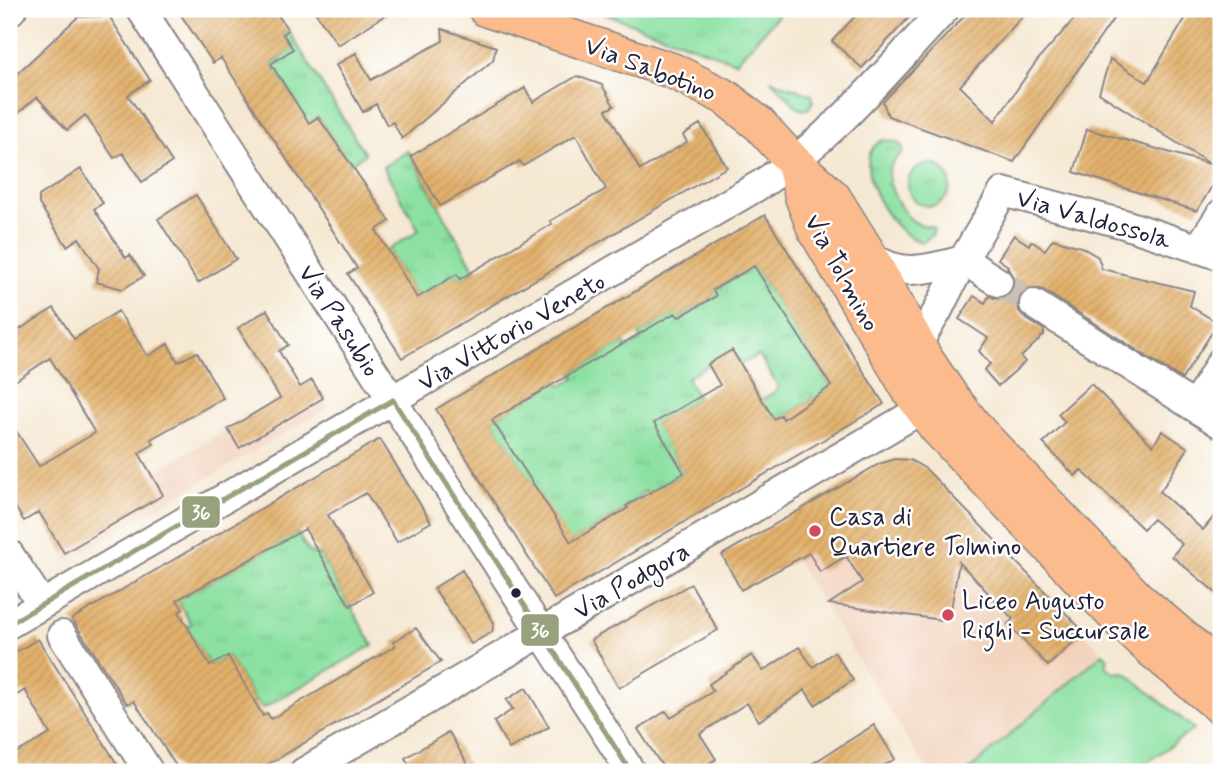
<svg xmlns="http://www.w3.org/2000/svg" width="1230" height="781" font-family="Mynerve,sans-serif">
	<defs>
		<pattern id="grass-tufts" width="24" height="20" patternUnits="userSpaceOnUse" patternTransform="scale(1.75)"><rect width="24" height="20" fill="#8ce1a2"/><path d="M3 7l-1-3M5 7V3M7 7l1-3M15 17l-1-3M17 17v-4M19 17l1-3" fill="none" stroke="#78c18c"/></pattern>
		<pattern id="building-hatch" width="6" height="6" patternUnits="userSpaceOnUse" patternTransform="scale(1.75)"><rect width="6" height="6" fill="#e2b16c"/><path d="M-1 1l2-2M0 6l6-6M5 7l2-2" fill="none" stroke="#c2985e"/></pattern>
	</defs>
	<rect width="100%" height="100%" fill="#fff"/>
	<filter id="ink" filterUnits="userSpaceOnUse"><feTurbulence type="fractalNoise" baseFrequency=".0143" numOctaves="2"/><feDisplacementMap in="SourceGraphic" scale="14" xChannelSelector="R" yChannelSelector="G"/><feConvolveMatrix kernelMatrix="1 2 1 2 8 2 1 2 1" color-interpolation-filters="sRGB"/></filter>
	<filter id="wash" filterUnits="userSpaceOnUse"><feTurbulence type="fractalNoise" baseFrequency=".00686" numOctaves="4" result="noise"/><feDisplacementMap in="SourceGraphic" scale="28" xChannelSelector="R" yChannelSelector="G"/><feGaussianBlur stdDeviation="1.57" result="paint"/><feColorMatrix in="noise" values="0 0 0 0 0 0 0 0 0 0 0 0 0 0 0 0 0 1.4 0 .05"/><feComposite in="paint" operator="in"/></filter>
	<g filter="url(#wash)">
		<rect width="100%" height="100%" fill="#f5e8d2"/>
		<path fill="#f2d4be" d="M312 380 328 408 68 560 51 532Z
			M895 459 910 460 926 469 1103 653 967 772H928L774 526 884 462Z"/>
		<path fill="url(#grass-tufts)" stroke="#57826e" stroke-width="2" d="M592 9H784L736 62Z
			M288 30 365 154 350 164 318 117 295 132 297 104 271 64 293 49 283 34Z
			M771 80 812 95 813 101 809 108 803 110 798 108Z
			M883 140 896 142 902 146 903 152C897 157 891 163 889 170 886 186 903 217 918 224 923 226 929 225 934 228L932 235 923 242C891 238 844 157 883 140Z
			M408 151 475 270 460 279 457 275 417 298 388 250 419 230 383 167Z
			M908 185a21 21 0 1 1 42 0a21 21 0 1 1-42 0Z
			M745 252 835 392 814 398 783 418 781 415 774 419 772 415 728 419 775 392 778 386 759 355 741 364 732 350 687 378 698 398 655 423 684 473 648 494 646 491 639 495 640 498 626 506 628 508 570 543 492 420 557 381 561 386 575 378 572 373 624 343 627 348 641 340 639 334 675 313 680 317 715 296 713 290 745 272 736 257Z
			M297 533 309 552 320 555 373 645 263 708 255 701 228 656 210 666 187 627 191 624 177 600Z"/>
		<path fill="#8ce1a2" stroke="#57826e" stroke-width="2" d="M1103 653 1108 658 1106 666 1114 673 1125 672 1194 729 1133 772H967Z"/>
		<g id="blocks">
			<path fill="url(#building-hatch)" fill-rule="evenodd" d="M177 9H274L288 30 283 34 293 49 271 64 309 123 318 117 390 221 376 230 417 298 457 274 460 279 552 224 550 221 606 189 576 135 523 166 520 161 440 206 411 156 525 88 533 102 577 76 602 85 614 106 606 110 640 170 687 142 683 135 700 124 727 167 402 358 348 274 357 268 221 58 213 63Z
				M313 9H395L338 45Z
				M862 9H917L862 68 832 41Z
				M971 9H1029L960 86 995 121 1036 62 1083 9H1120L1014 162 888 116 883 102Z
				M1191 9H1221V171L1197 211 1074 172 1087 129 1210 164 1099 93 1110 59 1147 82Z
				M109 16 150 80 128 95 172 162 142 182 123 153 114 158 85 115 67 130 37 97 9 121V81L78 17Z
				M442 29 496 47 493 60 402 139 393 122 387 125 376 104 363 112 336 65 356 53 371 80 443 41Z
				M81 169 103 203 94 209 126 258 130 255 144 276 123 289 96 282 99 269 79 238 67 246 39 204V196Z
				M196 195 236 259 198 283 158 219Z
				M765 215 884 404 554 599 436 409ZM754 266 831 386 783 419 781 415 774 419 732 350 708 364 720 385 654 423 684 473 626 506 628 508 571 542 492 420 675 313 679 317 716 296 713 290Z
				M1014 235 1029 245 1031 241 1045 250 1053 239 1081 247 1098 257 1102 269 1194 291 1190 306 1218 323 1182 379 1043 290 1035 288 1027 289 1020 296 1017 304 1019 311 1025 318 1044 330V335L1021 357 1025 362 998 386 984 370 990 364 979 351 988 338 959 319 974 296 985 303 989 296 998 299 1005 297 1012 291 1014 283 1013 275 1007 268 1008 266 998 259Z
				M54 308 74 339 118 311 148 356 168 344 178 362 197 352 223 398 151 439 154 444 139 453 163 495 64 553 39 512 24 521 9 498V420L39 466 95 433 50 358 9 385V336Z
				M267 310 288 345 279 351 300 387 312 380 323 398 239 448 228 429 280 398 238 328Z
				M1091 384 1153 446 1162 431 1188 448 1160 492 1203 530 1221 508V597L1172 556 1182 544 1153 519 1143 529 1081 470 1075 476 1043 443 1065 422 1058 414Z
				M380 439 431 522 397 542 366 493 328 515 373 592 350 606 305 529 177 600 183 609 179 612 210 666 228 656 263 716 267 713 271 719 395 646 393 642 416 628 441 662 255 772H180L134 701 127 704 72 619Z
				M895 459 910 460 926 469 1084 632 1048 666 1008 624 1013 619 959 562 949 621 829 604 862 582 846 556 820 572 809 553 741 590 722 555 879 464Z
				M462 570 494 623 492 632 471 644 434 588Z
				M691 584 718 630 619 688 591 640Z
				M38 639 99 735 122 772H9V757L50 734 25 690 9 700V656Z
				M799 647 813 667 834 652 853 680 815 705 805 690 759 721 747 703 700 734 716 759 696 772H666L638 729 666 711 671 718 713 691 709 684 752 655 763 671Z
				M526 688 549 727 509 749 494 722 513 709 506 700Z
				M874 725 895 759 873 772H799Z
				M449 732 472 772H413L405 758Z"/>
		</g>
	</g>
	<g filter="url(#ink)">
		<use href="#blocks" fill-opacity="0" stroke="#8c8586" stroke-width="2"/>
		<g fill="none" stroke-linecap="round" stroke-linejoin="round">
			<path stroke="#cbc0b4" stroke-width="28" stroke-dasharray="28 14" stroke-linecap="butt" d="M998 282 1034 304"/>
			<g stroke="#8c8586" stroke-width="32">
				<path id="minor" d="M141 9 631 772
					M9 12 12 9
					M1198 249 1221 214
					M869 255C901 279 927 269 963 260
					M963 260 998 282
					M1034 304 1221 424
					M918 343 937 312 963 260 1003 192 1124 224 1221 256
					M1195 407 1221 362
					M9 554 42 604
					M9 624 763 183C834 137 887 71 945 9
					M62 635 149 772
					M304 772 922 409"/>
			</g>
			<g stroke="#8c8586" stroke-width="38">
				<path id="major" d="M486 9 673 71 725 97 759 124 794 162 833 197 869 255 924 357 949 394 979 432 1137 598 1221 670
					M794 162 803 198 815 229 910 391 936 427 1119 620 1151 649 1221 707"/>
			</g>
			<use href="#minor" stroke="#fff" stroke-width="28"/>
			<use href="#major" stroke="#fbbb8c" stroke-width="35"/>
			<g stroke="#fff" stroke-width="10">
				<path id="bus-1" d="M393 400 631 772
					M9 624 393 400"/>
			</g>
			<use href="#bus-1" stroke="#97a17d" stroke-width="5"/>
		</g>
	</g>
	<g fill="#d1495b" stroke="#fff" stroke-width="2.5">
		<circle cx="815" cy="531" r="7"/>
		<circle cx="948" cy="615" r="7"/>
	</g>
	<circle fill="#22223b" stroke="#fff" stroke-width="2.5" cx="516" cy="593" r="6"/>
	<g text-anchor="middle" stroke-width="5" stroke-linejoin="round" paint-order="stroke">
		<g font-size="26" fill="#22223b" stroke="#fff">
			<text transform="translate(651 68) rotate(21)" y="9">Via Sabotino</text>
			<text transform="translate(1094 218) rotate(16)" y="9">Via Valdossola</text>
			<text transform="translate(843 272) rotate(61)" y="9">Via Tolmino</text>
			<text transform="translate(340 320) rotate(57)" y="9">Via Pasubio</text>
			<text transform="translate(511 331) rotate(-30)" y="9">Via Vittorio Veneto</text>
			<text transform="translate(631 580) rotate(-30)" y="9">Via Podgora</text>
		</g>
		<g font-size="26" fill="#22223b" stroke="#fff" text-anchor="start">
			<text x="829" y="525">Casa di<tspan x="829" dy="30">Quartiere Tolmino</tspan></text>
			<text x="962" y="609">Liceo Augusto<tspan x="962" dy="30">Righi - Succursale</tspan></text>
		</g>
	</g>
	<g stroke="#fff" stroke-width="2.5">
		<rect x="181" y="495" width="40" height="34" rx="7" fill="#97a17d"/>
		<rect x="520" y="613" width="40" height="34" rx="7" fill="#97a17d"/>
	</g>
	<g font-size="19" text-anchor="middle" font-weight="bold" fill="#fff">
		<text x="201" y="519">36</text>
		<text x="540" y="637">36</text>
	</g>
	<rect width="1230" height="781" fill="none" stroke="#fff" stroke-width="35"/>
</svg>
